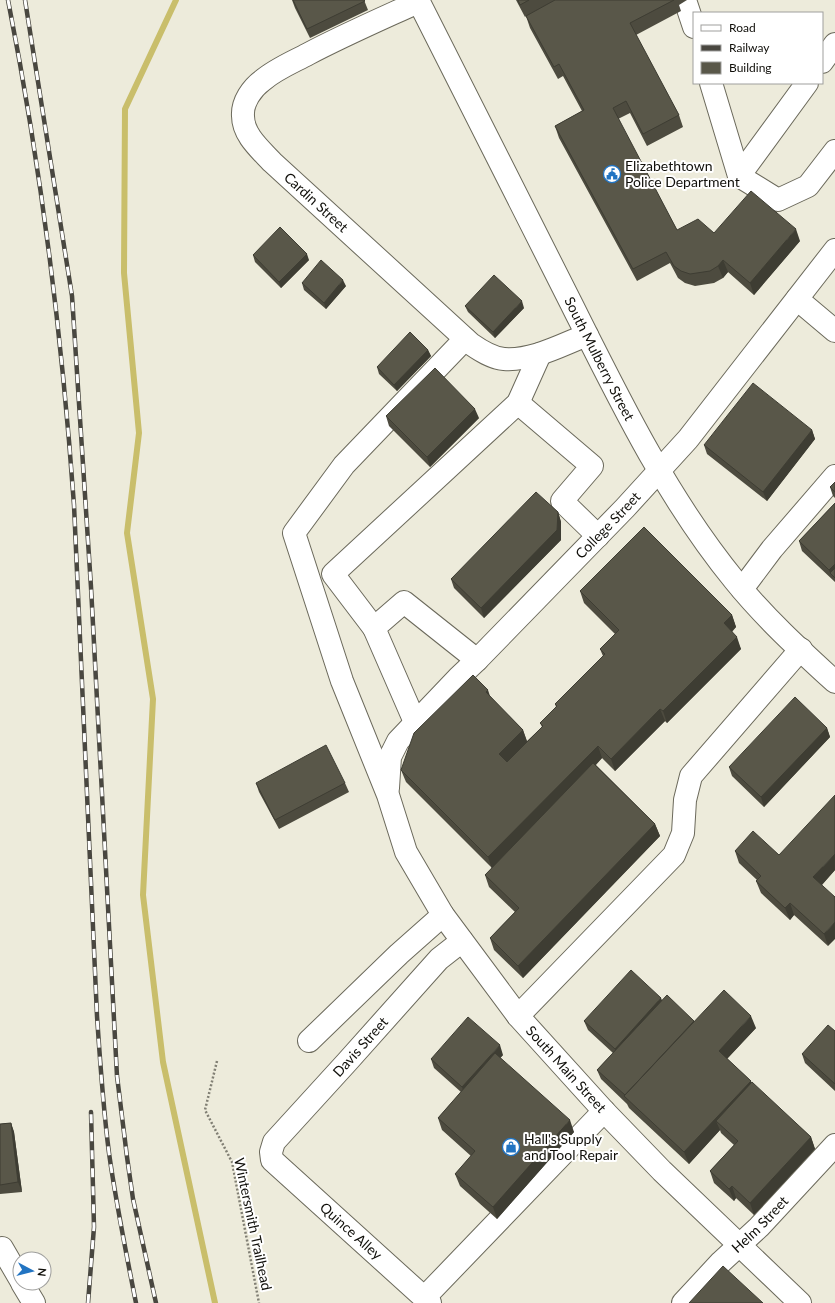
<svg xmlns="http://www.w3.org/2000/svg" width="835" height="1303" font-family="Lato,sans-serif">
	<rect width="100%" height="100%" fill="#edebdb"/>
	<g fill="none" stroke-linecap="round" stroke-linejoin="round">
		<path stroke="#c9be6b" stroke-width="6" d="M176 0 125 109 124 273 139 433 127 533 153 699 143 895 163 1062 215 1303"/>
		<g stroke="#6b695b" stroke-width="24">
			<g id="minor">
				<path d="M685 0 694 27"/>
				<path id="s1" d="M418 2C381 19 344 35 308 54 293 62 276 69 263 80 252 88 242 102 243 116 243 135 260 149 272 162L471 344C481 351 492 358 504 359 533 361 561 345 587 335"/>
				<path d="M822 62 835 44"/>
				<path d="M711 83 739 176 778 200 808 186 835 151"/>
				<path d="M739 176 807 83"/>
				<path d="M797 299 835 331"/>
				<path id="s2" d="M465 339 344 465 294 533 342 681 388 795 406 852 443 915 518 1016 604 1111 662 1171 800 1303"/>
				<path d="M518 403 592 466 562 501 598 536"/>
				<path d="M742 589 772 549 835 476"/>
				<path d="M374 628 333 574 518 403 540 354"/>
				<path d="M415 722 374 628 404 602 477 660"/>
				<path id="s3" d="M388 788 390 757 398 741 458 678 477 660 625 508 688 439 835 250"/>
				<path d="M518 1016 674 855 683 833 685 800 691 776 801 649"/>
				<path d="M309 1041 399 954 443 915"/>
				<path d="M2 1248 20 1279"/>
				<path d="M22 1283 34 1303"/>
				<path d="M424 1298 604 1111"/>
				<path id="s4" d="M430 1303 272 1160 271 1152 274 1142 347 1062 439 959 462 941"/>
				<path id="s5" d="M683 1303 721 1262 759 1227 835 1145"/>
			</g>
		</g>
		<g stroke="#6b695b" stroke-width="24">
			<g id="major">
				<path id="s6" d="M418 0C469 101 520 202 571 303 619 399 667 498 735 581 765 618 800 650 835 682"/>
			</g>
		</g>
		<path stroke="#817f74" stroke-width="2.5" stroke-dasharray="2 2" stroke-linecap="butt" d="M217 1061 205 1110 232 1162 259 1303"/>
		<use href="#minor" stroke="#fff" stroke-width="22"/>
		<use href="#major" stroke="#fff" stroke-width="22"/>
		<g stroke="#494740" stroke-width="4.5">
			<path id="rail" d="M8 0C41 167 62 336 74 505L97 1016C100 1061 103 1107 109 1153 116 1203 126 1253 136 1303
				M25 0 72 296 91 587 117 1076 127 1157 133 1199 156 1303
				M88 1303 94 1227 91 1112"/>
		</g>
		<use href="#rail" stroke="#fff" stroke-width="3" stroke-dasharray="9" stroke-linecap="butt"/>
	</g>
	<path fill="#4d4b3f" d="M292 0H364L368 10 310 38 295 8Z
		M516 0H687L679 5 681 11 636 35 679 115 683 127 647 146 630 113 618 119 677 230 800 241 754 295 728 272 723 278 714 283 695 286 685 283 678 278 670 263 637 281 559 138 555 126 582 111 563 76 558 79 530 28 526 16 525 17Z
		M253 255 309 260 281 288 255 262Z
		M302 283 346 286 326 309 304 290Z
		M465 306 524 308 495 338 468 312Z
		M428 350 431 356 397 391 379 374 377 367Z
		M386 416 479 418 430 467 389 426Z
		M812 430 815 439 767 501 707 454 704 445Z
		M835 482V498L833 496 830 487Z
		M835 503V582L802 551 799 541Z
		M558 512 561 522V540L484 618 454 588 451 579Z
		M580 591 732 615 736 627 732 632 741 649 667 723 665 721 615 771 602 758 596 765 655 824 660 836 523 978 494 950 490 938 515 912 489 887 485 875 492 868 406 782 401 770 490 697 523 730 527 741 542 727 540 723 556 707 555 704 603 656 600 649 615 634 584 603Z
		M827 728 830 737 764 807 732 776 729 767Z
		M256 783H345L349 792 279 829 259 792Z
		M735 851 779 855 835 870 822 885 828 946 794 915 790 920 761 893 756 881 757 880 739 863Z
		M662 1000 694 1021 756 1028 727 1059 751 1081V1083L811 1137 815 1149 754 1215 736 1198 734 1201 714 1183 710 1171 734 1145 721 1133 720 1130 689 1164 629 1108 627 1104 601 1079 597 1070 613 1053 588 1030 584 1021Z
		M835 1031V1091L805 1063 802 1054Z
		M503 1055 500 1058 574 1132 497 1219 460 1186 455 1174 471 1156 442 1130 438 1118 461 1092 434 1068 431 1059Z
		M11 1123 14 1132 22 1192 0 1194V1124Z"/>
	<path fill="#3e3d33" d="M796 229 800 241 754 295 750 283Z
		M307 254 309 260 281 288 279 282Z
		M723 260 728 272 723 278 718 266Z
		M343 280 346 286 326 309 324 303Z
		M522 301 524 308 495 338 493 332Z
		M428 350 431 356 397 391 394 385Z
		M475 409 479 418 430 467 427 457Z
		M812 430 815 439 767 501 763 492Z
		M558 512 561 522V540L484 618 481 608Z
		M835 564V577L830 573 829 570Z
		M732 615 736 627 728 635 724 623Z
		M737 637 741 649 667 723 663 711Z
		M488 690 492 702 486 692Z
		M660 709 665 721 615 771 611 759Z
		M827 728 830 737 764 807 761 797Z
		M523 730 527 742 503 766 499 754Z
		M598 746 602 758 492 869 488 857Z
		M655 824 660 836 523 978 518 966Z
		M835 854V870L818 889 813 877Z
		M790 903 794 915 790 920 785 908Z
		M835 922V939L828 946 824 934Z
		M661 998 665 1007 618 1058 615 1049Z
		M751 1016 756 1028 723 1063 719 1051Z
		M500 1045 503 1055 465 1096 462 1087Z
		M751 1081 755 1093 716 1121 720 1130 689 1164 684 1152Z
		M570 1120 574 1132 497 1219 493 1207Z
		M11 1123 14 1132 22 1192 18 1182Z
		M811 1137 815 1149 754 1215 750 1203Z
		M732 1186 736 1198 734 1201 729 1189Z"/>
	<path fill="#595749" stroke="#3e3d33" d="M293 0H364L365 1 307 29Z
		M518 0H529L520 5Z
		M555 0H674L630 23 679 115 643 134 626 101 613 108 677 230 698 219 714 233 751 191 796 229 750 283 723 260 718 266 710 271 690 274 681 271 674 266 666 252 633 269 555 126 584 110 559 64 554 67 526 16Z
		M280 227 307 254 279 282 253 255Z
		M321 260 343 280 324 303 302 283Z
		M494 275 522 301 493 332 465 306Z
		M410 332 428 350 394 385 377 367Z
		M435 368 475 409 427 457 386 416Z
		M753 383 812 430 763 492 704 445Z
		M835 482V492L830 487Z
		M536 492 558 512 557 530 481 608 451 579Z
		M835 503V564L829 570 799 541Z
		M644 527 732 615 724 623 737 637 663 711 660 709 611 759 598 746 488 857 401 770 414 733 473 675 488 690 486 692 523 730 499 754 507 762 543 726 540 723 557 706 555 704 605 654 600 649 619 630 580 591Z
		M835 568V578L830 573Z
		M795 697 827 728 761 797 729 767Z
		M326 745 345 783 275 820 256 783Z
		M593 763 655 824 518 966 490 938 519 908 485 875Z
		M835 795V854L813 877 835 897V922L824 934 790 903 785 908 756 881 761 876 735 851 753 831 779 855Z
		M631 970 661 998 615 1049 584 1021Z
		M724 990 751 1016 719 1051 751 1081 684 1152 624 1096Z
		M667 995 694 1021 625 1095 597 1070Z
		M468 1017 500 1045 462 1087 431 1059Z
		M828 1025 835 1031V1084L802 1054Z
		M495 1053 570 1120 493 1207 455 1174 475 1151 438 1118Z
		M752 1082 811 1137 750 1203 732 1186 729 1189 710 1171 738 1141 716 1121Z
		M11 1123 18 1182 0 1185V1124Z
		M723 1266 763 1303H689Z"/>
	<defs>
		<g id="civic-ring" transform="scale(0.9)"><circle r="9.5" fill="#fff" stroke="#2274c2" stroke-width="1.5"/><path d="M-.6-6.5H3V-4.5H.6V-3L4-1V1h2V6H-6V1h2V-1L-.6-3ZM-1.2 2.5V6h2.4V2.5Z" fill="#2274c2"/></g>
		<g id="shop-ring" transform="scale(0.9)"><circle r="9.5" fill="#fff" stroke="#2274c2" stroke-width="1.5"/><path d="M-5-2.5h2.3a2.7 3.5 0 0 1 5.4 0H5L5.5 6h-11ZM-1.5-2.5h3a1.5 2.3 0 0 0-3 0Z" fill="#2274c2"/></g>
	</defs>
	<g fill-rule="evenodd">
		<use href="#civic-ring" x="612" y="174"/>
		<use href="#shop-ring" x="511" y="1147"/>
	</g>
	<g text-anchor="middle" stroke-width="4" stroke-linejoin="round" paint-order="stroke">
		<g font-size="14" fill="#100f0a" stroke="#fff" text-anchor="start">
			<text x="625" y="171">Elizabethtown<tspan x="625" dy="16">Police Department</tspan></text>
			<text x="524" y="1144">Hall's Supply<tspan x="524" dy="16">and Tool Repair</tspan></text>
		</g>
		<g font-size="14" fill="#100f0a" stroke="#fff">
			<text dy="5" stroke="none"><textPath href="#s1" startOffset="332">Cardin Street</textPath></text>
			<text dy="5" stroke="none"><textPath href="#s6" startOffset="402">South Mulberry Street</textPath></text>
			<text dy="5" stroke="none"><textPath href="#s3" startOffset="350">College Street</textPath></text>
			<text dy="5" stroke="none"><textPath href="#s4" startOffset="360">Davis Street</textPath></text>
			<text dy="5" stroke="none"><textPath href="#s2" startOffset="868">South Main Street</textPath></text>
			<text transform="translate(253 1224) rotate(78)" y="5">Wintersmith Trailhead</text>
			<text dy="5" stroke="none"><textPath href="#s5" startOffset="110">Helm Street</textPath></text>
			<text transform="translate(351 1231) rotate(42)" y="5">Quince Alley</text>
		</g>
	</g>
	<rect x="693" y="12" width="130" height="72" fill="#ffffff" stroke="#9f9f9d"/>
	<rect x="701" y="25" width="20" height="6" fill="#ffffff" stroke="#9f9f9d"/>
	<text x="729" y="32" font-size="12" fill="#100f0a">Road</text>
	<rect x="701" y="45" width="20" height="6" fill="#494740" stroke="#9f9f9d"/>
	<text x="729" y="52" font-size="12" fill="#100f0a">Railway</text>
	<rect x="701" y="62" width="20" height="12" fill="#595749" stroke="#9f9f9d"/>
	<text x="729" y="72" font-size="12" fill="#100f0a">Building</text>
	<g transform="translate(32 1271) rotate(97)"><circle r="19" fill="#ffffff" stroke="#9f9f9d"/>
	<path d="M0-3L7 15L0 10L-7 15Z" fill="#2274c2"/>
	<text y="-6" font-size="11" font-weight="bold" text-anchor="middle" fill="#100f0a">N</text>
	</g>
</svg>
